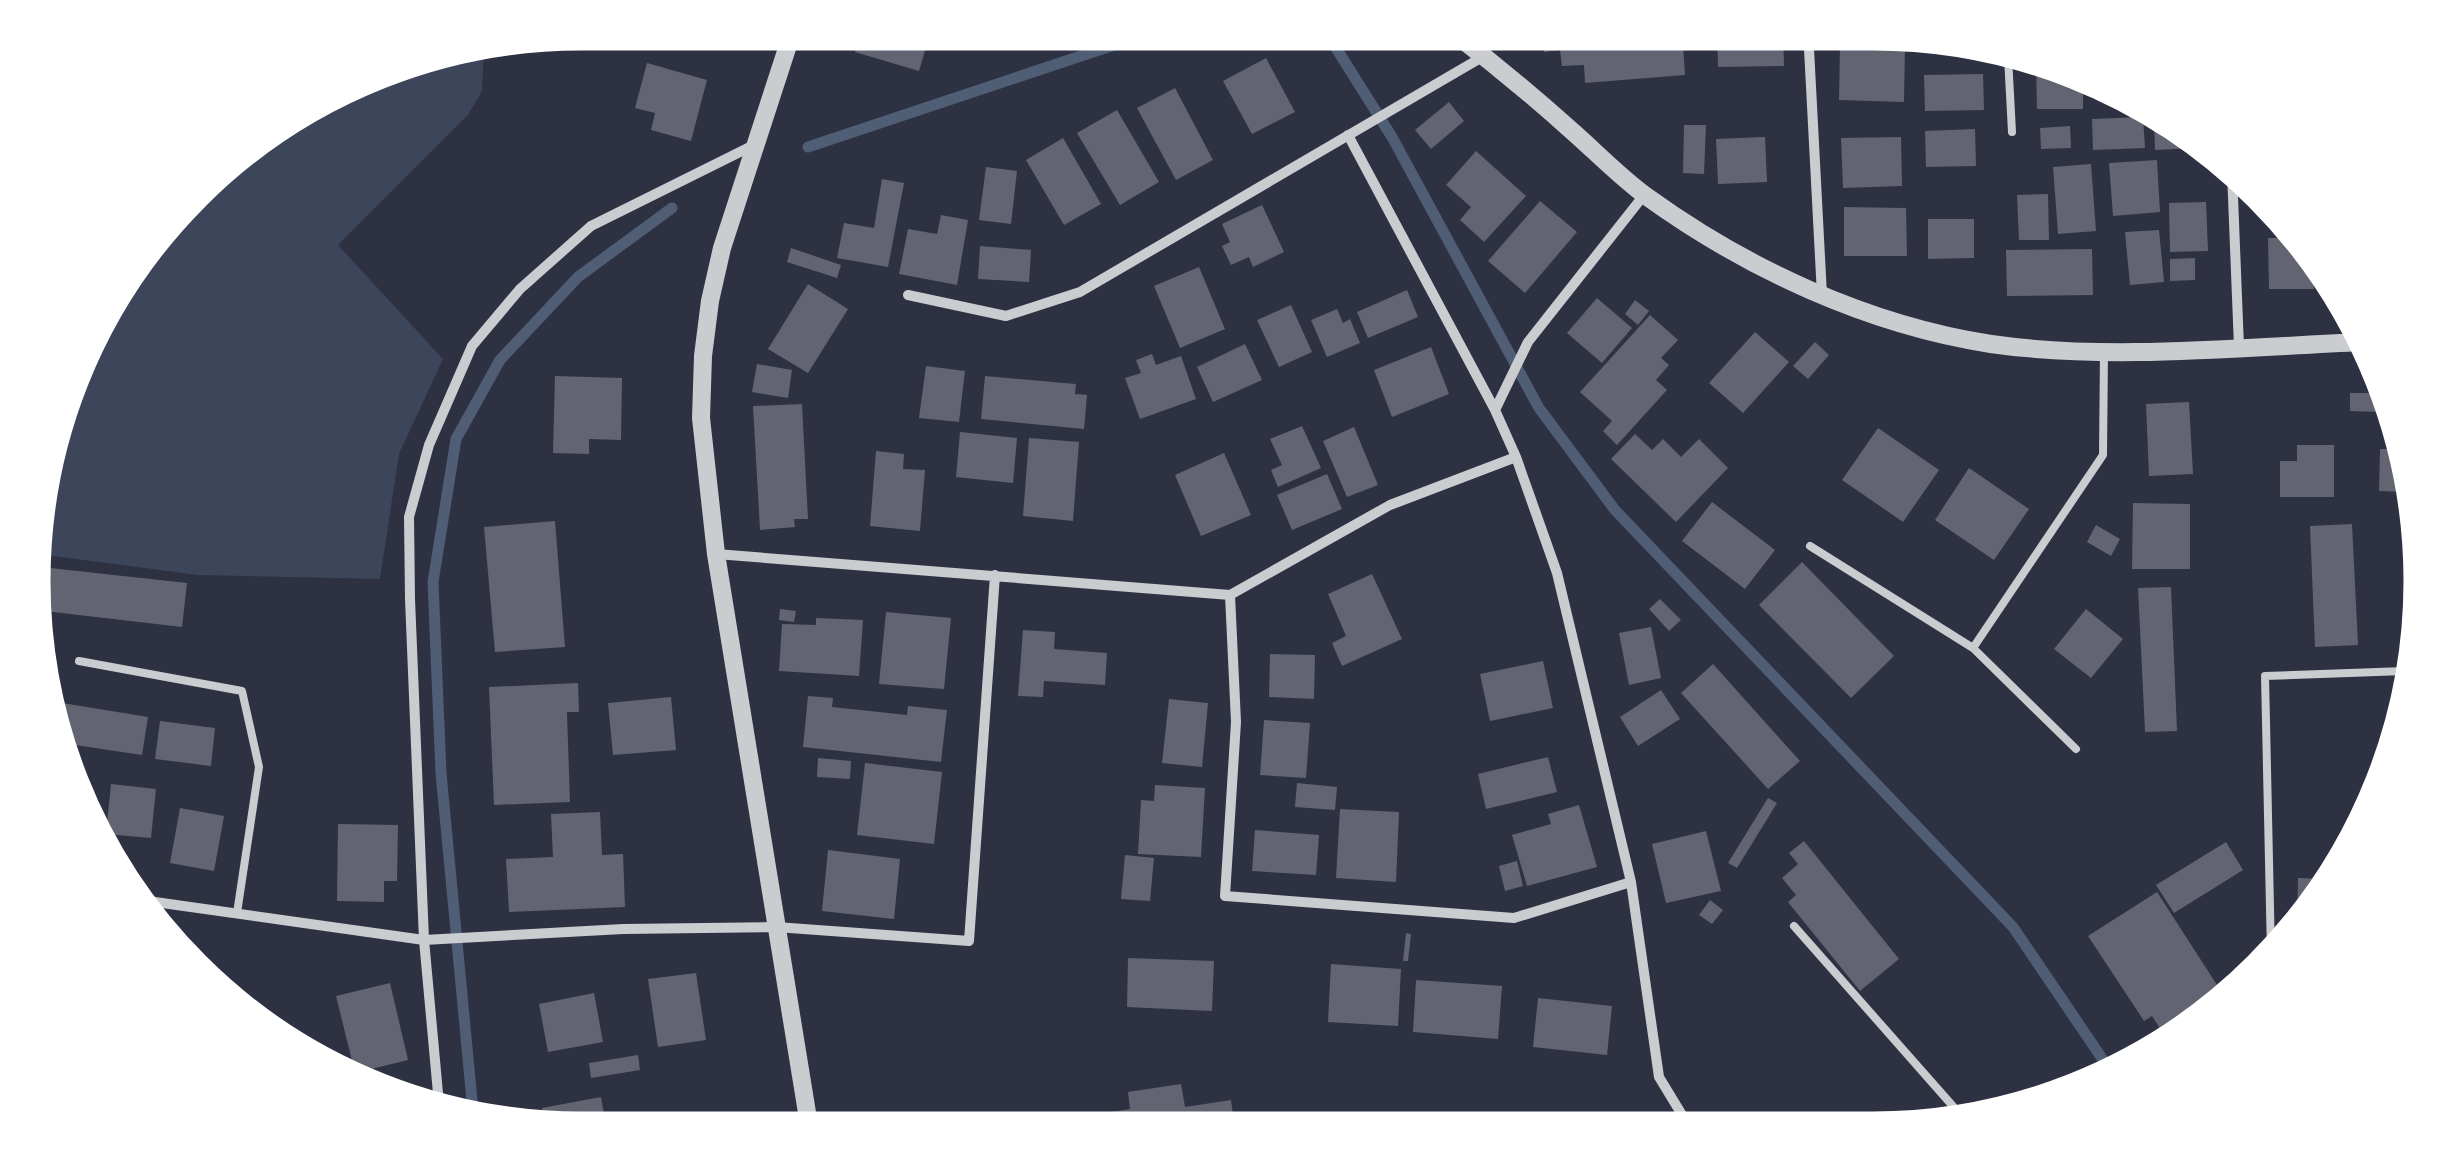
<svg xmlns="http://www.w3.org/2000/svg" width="2453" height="1162" font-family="Cabin,sans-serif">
	<rect width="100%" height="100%" fill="#2d3142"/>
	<path fill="#3c4559" d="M484 46 482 91 468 115 338 245 443 359 399 454 380 579 198 575 38 554 41 473 123 275 245 144 403 59Z"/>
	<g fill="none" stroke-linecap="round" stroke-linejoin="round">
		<path stroke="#4f5d75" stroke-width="11" d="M1315 30 1331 40 1392 137 1539 408 1615 510 2013 927 2112 1073
			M808 147 1159 30
			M473 1111 441 773 433 582 456 439 500 360 578 277 672 208"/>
	</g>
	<path fill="#626471" d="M581 30 577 45 552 35Z
		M861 30H931L919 71 855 52Z
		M1682 30 1685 75 1585 83 1584 65 1562 66 1560 50 1544 52 1543 31Z
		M1717 30H1783L1784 66 1718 67Z
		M1840 44 1905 46 1904 102 1839 100Z
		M1266 58 1295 112 1252 134 1223 81Z
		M647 63 707 80 691 141 651 130 655 113 635 108Z
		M2036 64 2083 72V109H2037Z
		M1983 74 1984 110 1925 111 1924 75Z
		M1175 88 1213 160 1176 180 1137 108Z
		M1449 102 1464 121 1431 149 1415 130Z
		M1117 110 1159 182 1120 205 1077 133Z
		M2143 117 2145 148 2093 150 2092 119Z
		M2154 119 2187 142 2197 148 2155 150Z
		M1684 125H1706L1704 174 1683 173Z
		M2070 126 2071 148 2041 149 2040 128Z
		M1975 129 1976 166 1926 167 1925 131Z
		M1765 137 1767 182 1718 184 1716 139Z
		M1901 137 1902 186 1843 188 1841 138Z
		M1063 138 1101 204 1064 225 1026 160Z
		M1476 151 1526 196 1484 242 1460 220 1471 207 1446 185Z
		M2157 160 2160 212 2113 216 2109 163Z
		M2091 164 2096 231 2058 234 2053 167Z
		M986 167 1017 171 1011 224 979 220Z
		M882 179 904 183 888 267 837 258 844 223 874 228Z
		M2048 194 2049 240H2019L2017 195Z
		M1540 201 1577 232 1525 293 1488 261Z
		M2206 202 2208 251 2170 252 2169 203Z
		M1262 205 1284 252 1253 267 1249 257 1231 265 1222 246 1230 242 1222 224Z
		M1844 207 1906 208 1907 256H1844Z
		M941 215 968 220 957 285 899 274 908 229 937 234Z
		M1928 219H1974V258L1928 259Z
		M2159 230 2164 282 2130 285 2125 232Z
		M2268 238H2293L2314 270V289H2269Z
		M980 246 1031 250 1029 282 978 279Z
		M791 248 841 265 837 278 787 262Z
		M2092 249 2093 295 2007 296 2006 250Z
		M2195 258V280L2170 281V259Z
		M1199 267 1225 329 1180 348 1154 286Z
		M808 284 848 309 808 373 768 349Z
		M1407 290 1418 317 1368 338 1357 312Z
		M1597 298 1632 328 1602 363 1567 333Z
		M1635 300 1649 311 1638 325 1625 314Z
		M1291 305 1312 352 1279 367 1257 320Z
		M1337 309 1343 323 1350 319 1360 343 1327 357 1311 320Z
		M1650 315 1678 340 1661 358 1669 365 1656 380 1667 390 1617 445 1603 431 1612 421 1580 392Z
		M1755 332 1789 362 1743 413 1709 383Z
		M1815 342 1829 355 1808 379 1793 366Z
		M1245 344 1262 380 1213 402 1197 367Z
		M1431 347 1449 394 1392 417 1374 370Z
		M1152 354 1156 365 1181 356 1196 399 1140 419 1125 378 1141 373 1136 360Z
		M757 364 792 370 788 398 752 392Z
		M926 366 965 371 959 422 919 418Z
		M555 376 622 378 621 440 589 439V454L553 453Z
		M985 376 1076 384 1075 394 1087 395 1084 429 981 419Z
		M2350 393H2379V412L2350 411Z
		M2189 402 2193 474 2149 476 2146 404Z
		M802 404 808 519H794L795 527 760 530 753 406Z
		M1302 426 1321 468 1278 487 1271 470 1282 465 1270 439Z
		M1354 427 1378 485 1347 497 1323 441Z
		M1878 428 1939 470 1903 522 1842 480Z
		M960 432 1017 438 1013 483 956 477Z
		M1635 434 1652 450 1663 439 1681 457 1699 439 1728 468 1676 522 1611 459Z
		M1029 438 1079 442 1073 521 1023 516Z
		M2297 445H2334V497H2280V461H2297Z
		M2380 449H2397L2405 492 2379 491Z
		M876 451 904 454 903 469 925 470 920 531 870 526Z
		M1224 453 1251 515 1201 536 1175 475Z
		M1969 468 2029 509 1994 560 1935 520Z
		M1327 474 1342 509 1292 530 1277 495Z
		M1712 502 1775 550 1745 589 1682 541Z
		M2133 503 2190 504V569H2132Z
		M555 521 565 647 495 652 484 527Z
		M2352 524 2358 645 2315 647 2310 526Z
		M2096 525 2120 539 2111 556 2087 542Z
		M1802 562 1894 656 1851 698 1759 605Z
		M41 567 187 583 182 627 36 610Z
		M1372 574 1402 639 1342 666 1332 643 1346 636 1328 594Z
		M2171 587 2177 731 2145 732 2138 588Z
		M1660 599 1681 620 1669 631 1649 609Z
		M780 609 796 611 794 622 779 620Z
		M2086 609 2123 639 2091 678 2054 649Z
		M886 612 951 618 944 689 879 684Z
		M816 618 863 620 859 676 779 671 782 624 816 625Z
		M1651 627 1661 678 1629 685 1619 633Z
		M1023 630 1055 632 1054 649 1107 653 1105 685 1044 681 1043 697 1018 696Z
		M1270 654 1315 655 1314 699 1269 697Z
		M1543 661 1553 708 1490 721 1480 674Z
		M1713 664 1800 761 1768 789 1681 693Z
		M578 683 579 712H567L570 802 494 805 489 687Z
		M1661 690 1680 719 1638 746 1620 717Z
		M808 696 833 698 832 707 907 715 908 706 947 710 941 762 803 747Z
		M671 697 676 750 613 755 608 703Z
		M1169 699 1208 703 1202 767 1162 763Z
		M50 701 148 717 142 755 62 743Z
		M1264 720 1310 723 1306 778 1260 775Z
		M160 721 215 728 211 766 155 759Z
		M1548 757 1557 792 1486 809 1478 774Z
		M818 758 851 761 850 779 817 777Z
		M865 763 942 772 934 844 857 835Z
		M1297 783 1337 787 1335 810 1295 807Z
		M111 784 156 789 151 838 106 834Z
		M1155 785 1205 788 1201 857 1138 854 1141 800 1154 801Z
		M1768 798 1777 803 1737 868 1728 863Z
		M1579 805 1597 867 1527 886 1512 835 1551 824 1548 814Z
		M180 808 224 816 214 871 170 863Z
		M1340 809 1399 812 1396 882 1336 878Z
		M600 812 602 855 623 854 625 907 509 912 506 859 553 857 551 814Z
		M338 824 398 825 397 881H384V902L337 901Z
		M1255 830 1319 835 1316 875 1252 871Z
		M1706 831 1721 891 1666 903 1652 844Z
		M1804 841 1899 959 1860 991 1788 902 1796 895 1782 878 1798 864 1789 853Z
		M2226 842 2243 870 2174 913 2156 885Z
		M828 850 900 859 894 919 822 911Z
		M1125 855 1154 858 1150 901 1121 899Z
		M1517 861 1523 886 1505 891 1499 866Z
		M2298 878 2331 879 2309 917 2297 928Z
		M2157 892 2226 999 2207 1018 2168 1041 2152 1016 2144 1021 2088 936Z
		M1710 900 1723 910 1712 924 1699 915Z
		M1406 933 1411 934 1408 961H1403Z
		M1128 958 1214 961 1212 1011 1127 1007Z
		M1331 964 1401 969 1398 1026 1328 1022Z
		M696 973 706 1040 658 1047 648 979Z
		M1416 980 1502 986 1498 1039 1413 1032Z
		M390 983 408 1060 355 1073 336 996Z
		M594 993 603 1042 548 1052 539 1004Z
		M1538 998 1612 1006 1607 1055 1533 1047Z
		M638 1055 640 1070 591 1078 589 1063Z
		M1181 1084 1185 1107 1231 1100 1235 1130H1030L1029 1125 1130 1109 1128 1092Z
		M399 1088 400 1096 376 1091Z
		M601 1097 607 1132H580L545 1125 542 1108Z"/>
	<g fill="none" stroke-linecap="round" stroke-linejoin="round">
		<path stroke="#caccd0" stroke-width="8" d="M2008 57 2012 132
			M1810 546 1973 648 2076 749
			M1973 648 2103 455 2104 352
			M79 661 242 691 259 767 237 913
			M1794 926 1966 1121
			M2271 954 2265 676 2405 671"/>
		<path stroke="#caccd0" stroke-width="10" d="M1808 30 1822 295
			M1348 135 1495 410
			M2232 172 2239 347
			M1644 195 1528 342 1495 410 1516 457 1557 573 1631 882 1659 1077 1690 1128
			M908 295 1006 316 1080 292 1484 56
			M1516 457 1390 505 1230 595 1236 722 1225 896 1514 918 1631 882
			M716 554 1230 595
			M141 900 424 940 623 929 776 927 969 941 995 575
			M439 1104 424 940 410 599 409 517 429 445 472 346 520 289 591 226 756 144"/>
		<path stroke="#caccd0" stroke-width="18" d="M793 30 722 248 710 301 703 356 701 418 716 554 810 1131
			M1450 30C1492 62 1533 96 1572 131 1597 153 1620 177 1646 196 1747 269 1868 325 1991 344 2108 361 2244 347 2362 342"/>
	</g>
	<path d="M0 0H2453V1162H0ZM581 48H1873A533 533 0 0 1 2406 581V581A533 533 0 0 1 1873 1114H581A533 533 0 0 1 48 581V581A533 533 0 0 1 581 48Z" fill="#fff" fill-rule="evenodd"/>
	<path fill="none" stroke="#fff" stroke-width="5" d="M581 48H1873A533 533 0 0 1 2406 581V581A533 533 0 0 1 1873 1114H581A533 533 0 0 1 48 581V581A533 533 0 0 1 581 48Z"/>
</svg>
